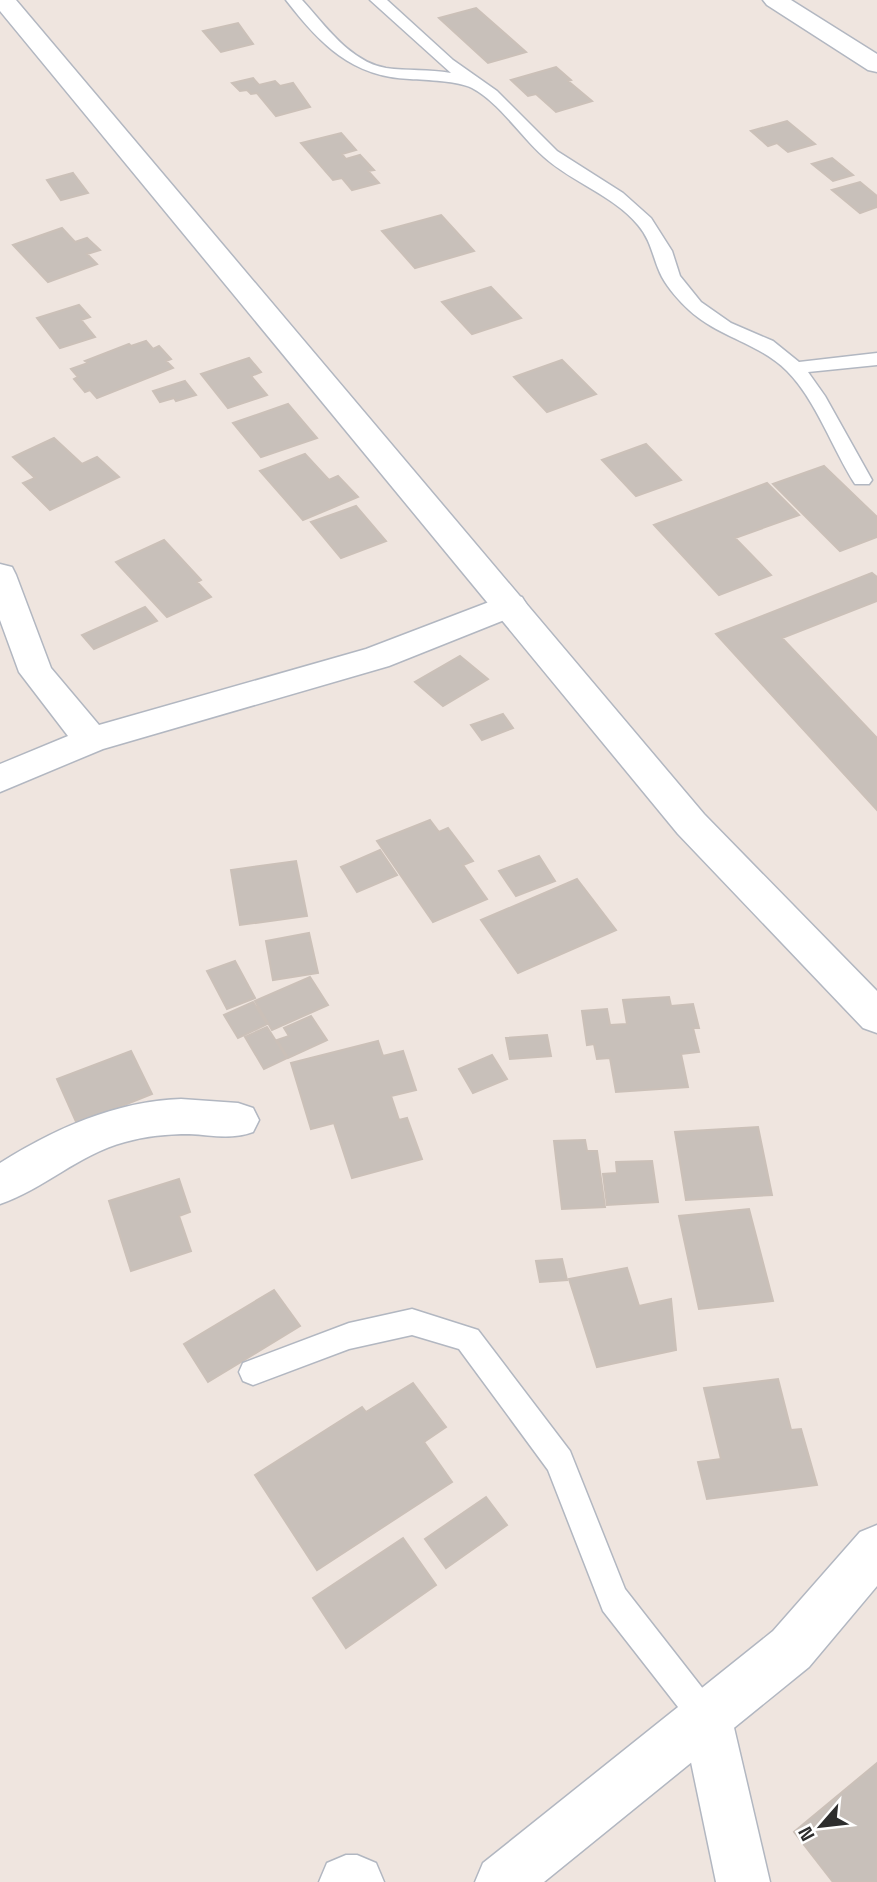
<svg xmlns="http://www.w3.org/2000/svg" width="877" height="1882" font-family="'Space Grotesk',sans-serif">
	<rect width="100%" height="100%" fill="#efe5df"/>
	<path fill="#c8c0ba" stroke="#cbc0b8" stroke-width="2" d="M476 8 526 52 488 63 439 18Z
		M238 23 253 44 221 52 203 31Z
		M556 67 571 80 568 81 592 101 556 112 536 94 528 96 511 80Z
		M253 78 259 85 275 81 280 86 293 83 310 107 276 116 257 93 251 94 247 90 240 91 232 83Z
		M787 121 815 144 788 152 777 143 768 146 751 131Z
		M341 133 356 150 342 154 346 159 360 155 374 170 368 171 379 183 352 190 342 178 333 180 301 143Z
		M832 158 853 175 833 181 812 164Z
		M73 173 88 193 61 200 47 180Z
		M860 182 877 196V207L860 213 832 190Z
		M441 215 474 251 415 268 382 231Z
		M62 228 75 242 87 238 100 250 87 254 97 264 48 282 13 245Z
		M491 287 521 318 472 334 442 302Z
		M79 305 90 317 81 320 95 337 60 348 37 318Z
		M146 341 153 349 159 346 171 359 166 361 173 368 97 398 90 390 85 392 74 379 78 377 71 369 88 363 85 361 129 344 131 346Z
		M249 358 261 372 251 376 267 395 228 408 201 374Z
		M562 360 596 394 547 412 514 377Z
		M185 381 196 395 176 401 174 398 160 402 153 391Z
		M288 404 317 438 261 457 233 423Z
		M54 438 82 464 97 457 119 477 50 510 23 483 35 478 13 457Z
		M646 444 681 480 636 496 602 460Z
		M305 454 329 480 338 476 358 497 303 520 260 471Z
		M824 466 877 517V537L840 551 773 484Z
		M767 483 799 515 735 538 771 575 719 595 654 525Z
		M356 506 386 541 341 558 311 522Z
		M164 540 201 580 197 582 211 597 167 617 116 562Z
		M872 573 877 577V601L782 638 877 738V810L716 634Z
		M145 607 157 621 94 649 82 635Z
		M460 656 488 679 443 706 415 682Z
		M503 714 513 728 482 740 471 725Z
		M430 820 439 832 448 828 473 861 463 865 487 899 433 922 377 841Z
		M380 850 397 875 357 892 341 867Z
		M539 856 555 881 516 896 499 871Z
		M296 861 307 916 240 925 231 870Z
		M577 879 616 930 518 973 481 920Z
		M309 933 318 973 273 980 266 941Z
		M235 961 255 998 227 1009 207 971Z
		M310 977 328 1005 272 1030 255 1001Z
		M669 997 671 1006 693 1004 699 1028H693L699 1052 681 1054 688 1087 616 1092 610 1058 597 1059 594 1044 587 1045 582 1011 607 1009 610 1025 627 1024 623 1000Z
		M253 1002 267 1024 238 1038 224 1015Z
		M311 1016 327 1040 288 1058 277 1040 289 1036 284 1028Z
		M267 1027 287 1058 264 1069 245 1037Z
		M547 1035 551 1056 510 1059 506 1038Z
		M378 1041 383 1056 403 1051 416 1090 391 1096 399 1120 407 1118 422 1159 352 1178 334 1123 311 1129 291 1063Z
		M131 1051 152 1094 77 1124 57 1079Z
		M492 1055 507 1079 473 1093 459 1069Z
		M758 1127 772 1195 686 1200 675 1132Z
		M585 1140 587 1151H597L605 1207 562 1209 554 1141Z
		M652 1161 658 1202 607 1205 603 1174 617 1173 616 1162Z
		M179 1179 190 1212 179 1216 191 1251 131 1271 109 1201Z
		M749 1209 773 1301 699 1309 679 1216Z
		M562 1259 567 1280 540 1282 536 1261Z
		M627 1268 639 1306 671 1299 676 1350 597 1367 569 1279Z
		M274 1290 300 1326 208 1382 184 1344Z
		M778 1379 791 1430 801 1429 817 1485 707 1499 698 1462 721 1459 704 1388Z
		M413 1383 446 1427 424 1442 452 1482 317 1570 255 1475 362 1407 366 1412Z
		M486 1497 507 1525 446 1568 425 1539Z
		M403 1538 436 1585 346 1648 313 1598Z
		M877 1763V1882H833L794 1832Z"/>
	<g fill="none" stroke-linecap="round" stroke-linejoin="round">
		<g stroke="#b2b7c1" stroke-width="3">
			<path id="service" d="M286 0H302C325 25 350 62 386 68 407 71 429 69 451 73L370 0H387L453 60 497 91 557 151 623 193 651 218 672 251 680 276 701 302 731 323 773 341 799 362 877 353V365L808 372 825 396 872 480 869 484H855C833 450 816 400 787 371 759 343 718 337 689 310 680 302 668 288 662 277 653 260 652 241 638 225 613 195 573 183 544 157 520 136 500 103 472 88 459 81 426 80 410 79 352 77 320 44 286 0Z
				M412 1309 478 1330 570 1451 625 1589 718 1708 723 1719 718 1730 707 1735 696 1730 603 1611 548 1470 459 1349 412 1335 349 1349 253 1385 243 1381 239 1372 243 1363 349 1323Z"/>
		</g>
		<g stroke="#b2b7c1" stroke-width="3">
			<path id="minor" d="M763 0H791L877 54V72L868 70 767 5Z
				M0 564 12 567 16 575 51 668 99 725 366 649 510 594 522 597 527 605 522 613 389 666 103 749 0 792V764L68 736 19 672 0 620Z
				M181 1099 238 1103 253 1108 259 1120 253 1132C231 1140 211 1135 189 1134 168 1134 146 1136 125 1142 79 1154 44 1189 0 1204V1163C54 1129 116 1101 181 1099Z
				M707 1694 725 1701 732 1719 770 1882H716L682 1719 689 1701Z
				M346 1855H357L376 1863 384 1882H319L327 1863Z"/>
		</g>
		<g stroke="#b2b7c1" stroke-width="3">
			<path id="tertiary" d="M0 0H16L704 814 877 991V1033L863 1028 678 834 0 11Z
				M877 1525V1586L809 1667 544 1882H475L483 1863 773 1631 860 1532Z"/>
		</g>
		<use href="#service" fill="#fff" fill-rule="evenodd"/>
		<use href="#minor" fill="#fff" fill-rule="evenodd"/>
		<use href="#tertiary" fill="#fff" fill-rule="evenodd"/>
	</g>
	<g transform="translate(821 1826) rotate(242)" stroke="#ffffff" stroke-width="5" paint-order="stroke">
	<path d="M0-5L12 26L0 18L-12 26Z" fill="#2d2d2d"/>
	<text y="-10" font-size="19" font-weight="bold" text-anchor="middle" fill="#2d2d2d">N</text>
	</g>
</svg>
